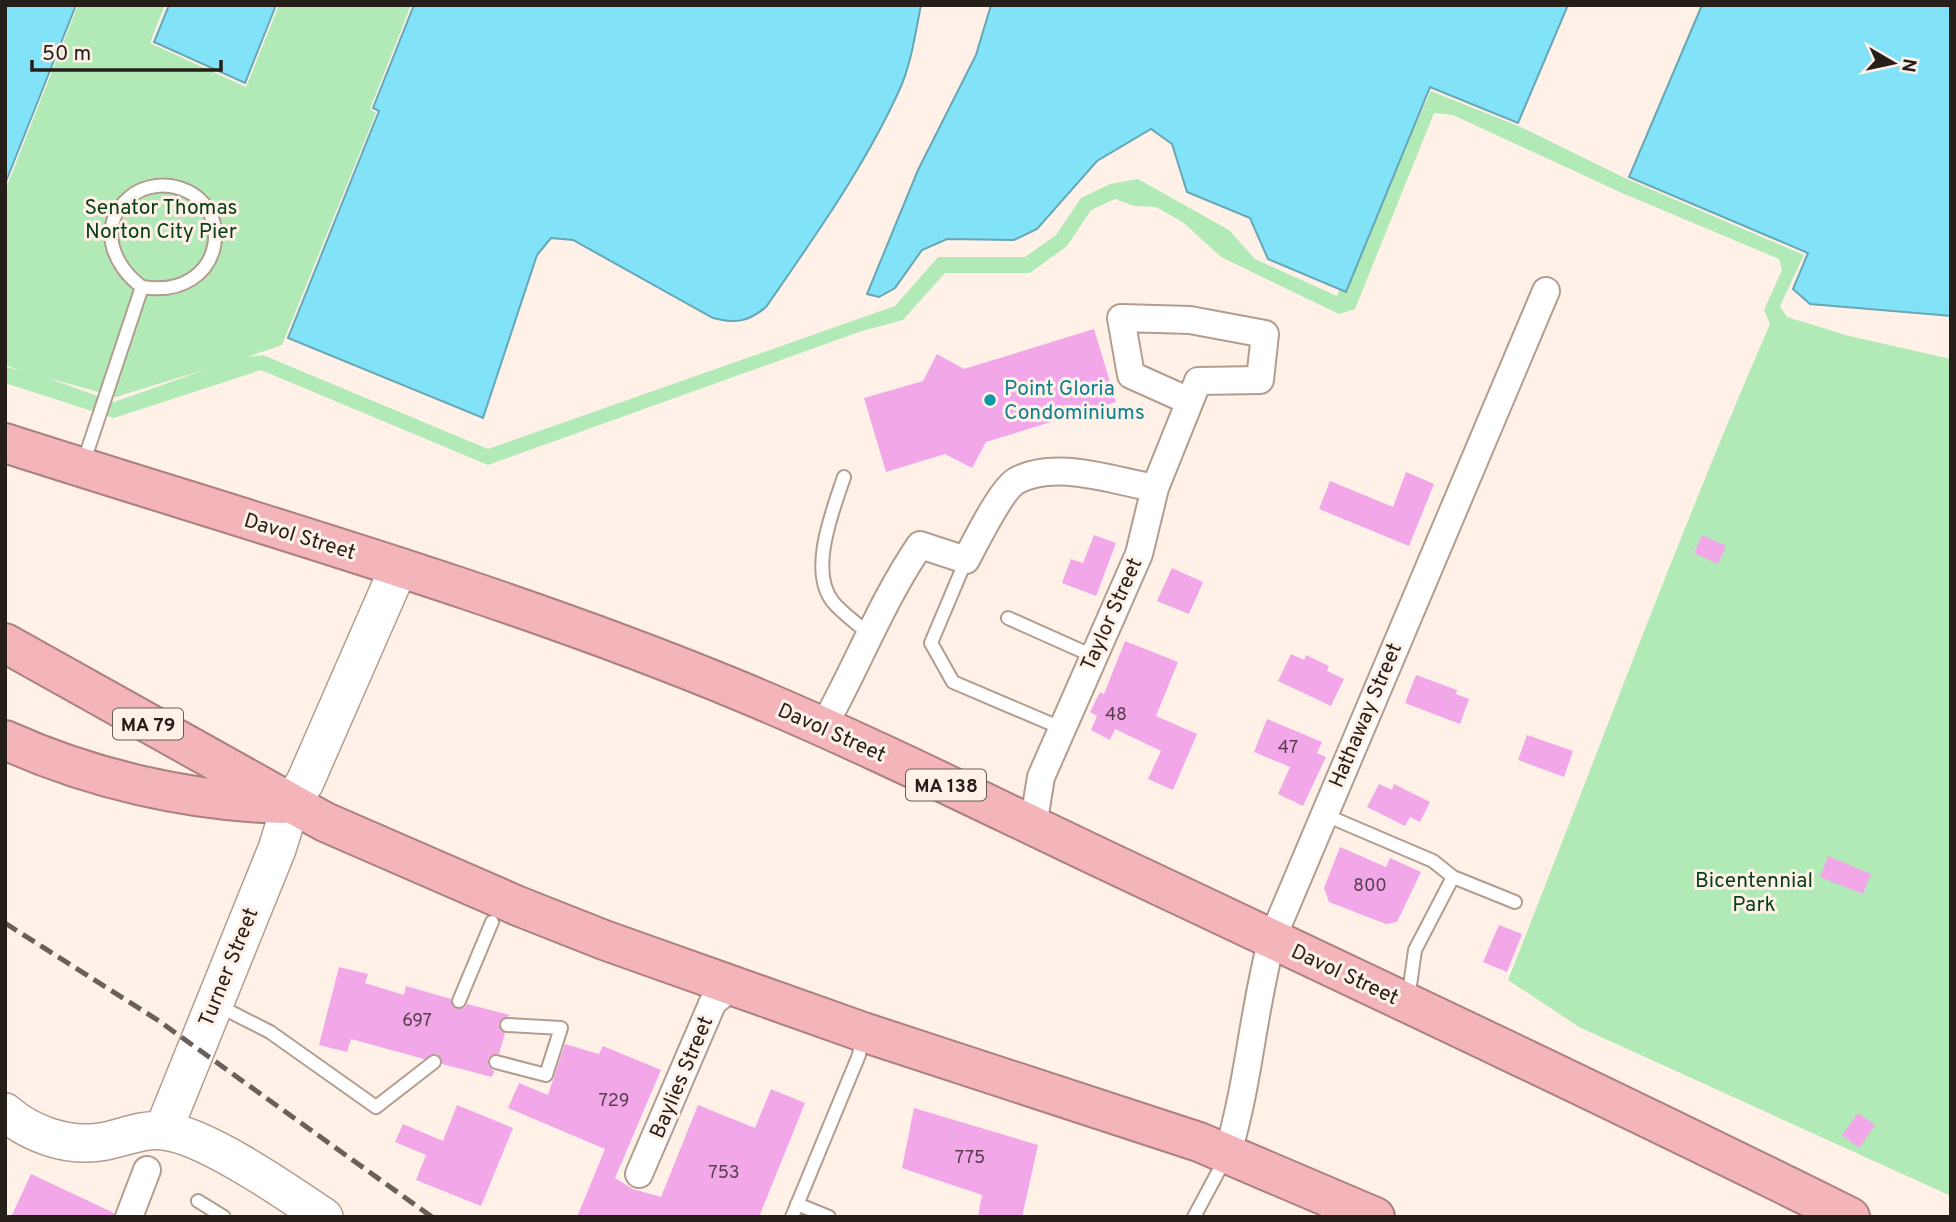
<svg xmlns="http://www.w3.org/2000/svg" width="1956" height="1222" font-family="Overpass,sans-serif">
	<rect width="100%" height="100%" fill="#fff1e8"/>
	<path fill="#b1eab7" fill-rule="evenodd" d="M78 5H165L150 43 246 87 279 5H411L370 109 376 113 282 345 247 357 263 355 488 449 895 306 938 257H1025L1056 235 1081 198 1110 184 1138 179 1229 230 1255 259 1337 296 1431 91 1523 128 1627 179 1804 255 1780 306 1787 317 1849 336 1951 359V1196L1579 1027 1508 980C1595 761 1676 540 1770 324L1764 310 1782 270 1779 259 1622 193 1453 115 1434 113 1355 309 1339 314 1221 257 1184 223 1156 207 1134 206 1115 199 1091 210 1067 246 1030 273H945L903 320 862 331 488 465 261 370 114 418 5 383V367L19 370 5 365V191ZM210 368 114 402 45 377 116 397Z"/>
	<path fill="#82e2f8" stroke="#66a7b5" stroke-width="2" d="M5 5H76L5 184Z
		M169 5H276L245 83 154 42Z
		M414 5H921C915 35 911 66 898 93 863 169 813 239 766 307 748 322 735 324 713 318L573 240 551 238 537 255 483 418 288 338 379 111 373 108Z
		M991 5H1568L1518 123 1430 87 1346 292 1268 259 1250 218 1187 192 1172 144 1151 129 1097 161 1037 229 1014 240 947 239 922 250 895 288 879 297 867 294 918 170 976 55Z
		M1702 5H1951V316L1810 304 1793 289 1808 253 1629 177Z"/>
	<path fill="#f1a7e8" d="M1094 329 1116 402 986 442 972 468 945 454 886 472 864 398 923 381 937 354 964 369Z
		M1406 472 1434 484 1409 546 1319 509 1330 481 1393 507Z
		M1094 535 1116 543 1096 596 1062 583 1071 559 1083 563Z
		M1702 535 1726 546 1718 564 1694 553Z
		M1172 568 1203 582 1189 614 1157 601Z
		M1125 641 1178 662 1156 716 1197 734 1173 790 1148 779 1161 751 1115 729 1110 740 1091 730 1097 716 1090 712 1100 692 1104 694Z
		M1291 654 1304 660 1306 655 1329 666 1327 671 1344 679 1331 706 1278 681Z
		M1416 675 1457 690 1456 694 1469 699 1460 724 1405 703Z
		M1267 719 1322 742 1317 753 1326 757 1303 806 1278 794 1290 767 1254 752Z
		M1527 735 1573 751 1564 777 1518 760Z
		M1379 784 1392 790 1394 784 1430 802 1420 822 1410 817 1405 826 1367 807Z
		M1340 847 1386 867 1390 858 1421 872 1397 922 1386 924 1329 902 1324 888Z
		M1828 856 1871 874 1863 894 1820 877Z
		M1499 925 1522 934 1507 972 1483 962Z
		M339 967 368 974 365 983 404 995 406 986 451 999 456 1009 464 1008 467 1004 510 1015 498 1024 505 1033 499 1054 488 1059V1065L494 1071 492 1077 442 1064 437 1054 424 1059 351 1039 347 1052 319 1045Z
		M565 1044 599 1054 603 1046 661 1070 615 1178 633 1189 661 1197 698 1105 755 1128 771 1089 805 1103 759 1217H577L605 1149 508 1108 519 1083 548 1095Z
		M457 1105 513 1128 481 1206 416 1180 426 1155 395 1142 403 1124 443 1141Z
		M914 1108 1038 1145 1022 1217H978L982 1195 902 1168Z
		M1858 1113 1875 1125 1859 1148 1842 1135Z
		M31 1174 114 1213V1217H11Z"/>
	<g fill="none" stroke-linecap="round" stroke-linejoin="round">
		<g stroke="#b29d8f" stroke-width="16">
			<path id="lane" d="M83 464 142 287C227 301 240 197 170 186 157 184 140 188 130 197 96 225 113 266 142 287
				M844 477C833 510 808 571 833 602 843 614 858 624 870 635
				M966 560 931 643 953 682 1061 728
				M1008 618 1093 656
				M1323 814 1433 861 1453 877 1415 950 1408 1000
				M1453 877 1515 902
				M459 1001 492 922
				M217 1005 270 1032 376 1107 434 1062
				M496 1062 546 1075 561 1028 507 1025
				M198 1201 224 1217
				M797 1204 829 1217
				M792 1217 859 1055 862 1036
				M1194 1217 1225 1159"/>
		</g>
		<g stroke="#b29d8f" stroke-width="30">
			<path id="street" d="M823 727C857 667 881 602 920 545L966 560C975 543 1001 490 1016 481 1055 459 1113 481 1155 488
				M1033 826 1041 777 1139 554 1155 488 1198 381 1260 380 1265 334 1190 320 1121 318 1131 375 1189 401
				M1228 1152C1249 1082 1253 1010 1272 939L1546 291
				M639 1174 713 1002 732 987
				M129 1217 147 1170"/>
		</g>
		<g stroke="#b29d8f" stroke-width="40">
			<path id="secondary" d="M5 1112C30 1134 67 1147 100 1142 121 1139 142 1128 164 1131 205 1135 287 1192 324 1217
				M163 1131 277 849 291 804 305 782 399 567"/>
		</g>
		<g stroke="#ac8082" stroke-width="42">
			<path id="highway" d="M5 443C251 522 501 592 740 691 882 750 1020 821 1160 886 1391 995 1622 1104 1850 1217
				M5 643 325 822 518 906 604 940 863 1032 1199 1142 1375 1217
				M5 740C91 779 188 801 282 804"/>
		</g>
		<use href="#lane" stroke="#fff" stroke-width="12"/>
		<use href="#street" stroke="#fff" stroke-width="26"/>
		<use href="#secondary" stroke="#fff" stroke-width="37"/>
		<use href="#highway" stroke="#f4b5ba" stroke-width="38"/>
		<path stroke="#6a605a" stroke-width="5" stroke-dasharray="14 7" stroke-linecap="butt" d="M5 923 159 1021 432 1217"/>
	</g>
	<circle fill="#0f9aa8" stroke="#fff1e8" stroke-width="2.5" cx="990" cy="400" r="7"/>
	<g text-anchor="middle" stroke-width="6" stroke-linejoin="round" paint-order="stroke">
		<g font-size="18" fill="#59404d">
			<text x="1116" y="720">48</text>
			<text x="1288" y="753">47</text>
			<text x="1370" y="891">800</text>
			<text x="417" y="1026">697</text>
			<text x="614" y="1106">729</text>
			<text x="970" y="1163">775</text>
			<text x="724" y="1178">753</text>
		</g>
		<g fill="#fff1e8" stroke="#675d57" stroke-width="2">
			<rect x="113" y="708.5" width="70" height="31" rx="5"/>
			<rect x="906" y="769.5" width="80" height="31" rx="5"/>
		</g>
		<g font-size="19" font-weight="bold" fill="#261e19">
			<text x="148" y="731">MA 79</text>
			<text x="946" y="792">MA 138</text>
		</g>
		<g font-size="21" fill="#074017" stroke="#fff1e8">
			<text x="161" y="214">Senator Thomas<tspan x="161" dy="24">Norton City Pier</tspan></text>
			<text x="1754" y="887">Bicentennial<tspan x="1754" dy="24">Park</tspan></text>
		</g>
		<g font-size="21" fill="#0d838f" stroke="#fff1e8" text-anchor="start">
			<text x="1004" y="395">Point Gloria<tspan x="1004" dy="24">Condominiums</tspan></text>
		</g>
		<g font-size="21" fill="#261e19" stroke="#fff1e8">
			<text transform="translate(300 536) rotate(17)" y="7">Davol Street</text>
			<text transform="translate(1111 614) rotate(-66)" y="7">Taylor Street</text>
			<text transform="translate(1365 715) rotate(-67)" y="7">Hathaway Street</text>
			<text transform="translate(832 732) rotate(24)" y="7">Davol Street</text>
			<text transform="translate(228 967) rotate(-68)" y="7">Turner Street</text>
			<text transform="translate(1345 974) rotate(25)" y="7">Davol Street</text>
			<text transform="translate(681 1077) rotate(-67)" y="7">Baylies Street</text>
		</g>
	</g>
	<rect width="1956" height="1222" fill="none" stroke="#261e19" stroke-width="14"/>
	<g transform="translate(1893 63) rotate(99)" stroke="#fff1e8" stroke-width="5" paint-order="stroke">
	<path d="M0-5L12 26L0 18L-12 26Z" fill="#261e19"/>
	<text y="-10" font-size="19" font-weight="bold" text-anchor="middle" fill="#261e19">N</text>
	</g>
	<path d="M32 60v10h189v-10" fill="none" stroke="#261e19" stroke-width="3.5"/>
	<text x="42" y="60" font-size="21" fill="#261e19" stroke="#fff1e8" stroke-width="5" paint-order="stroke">50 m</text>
</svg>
